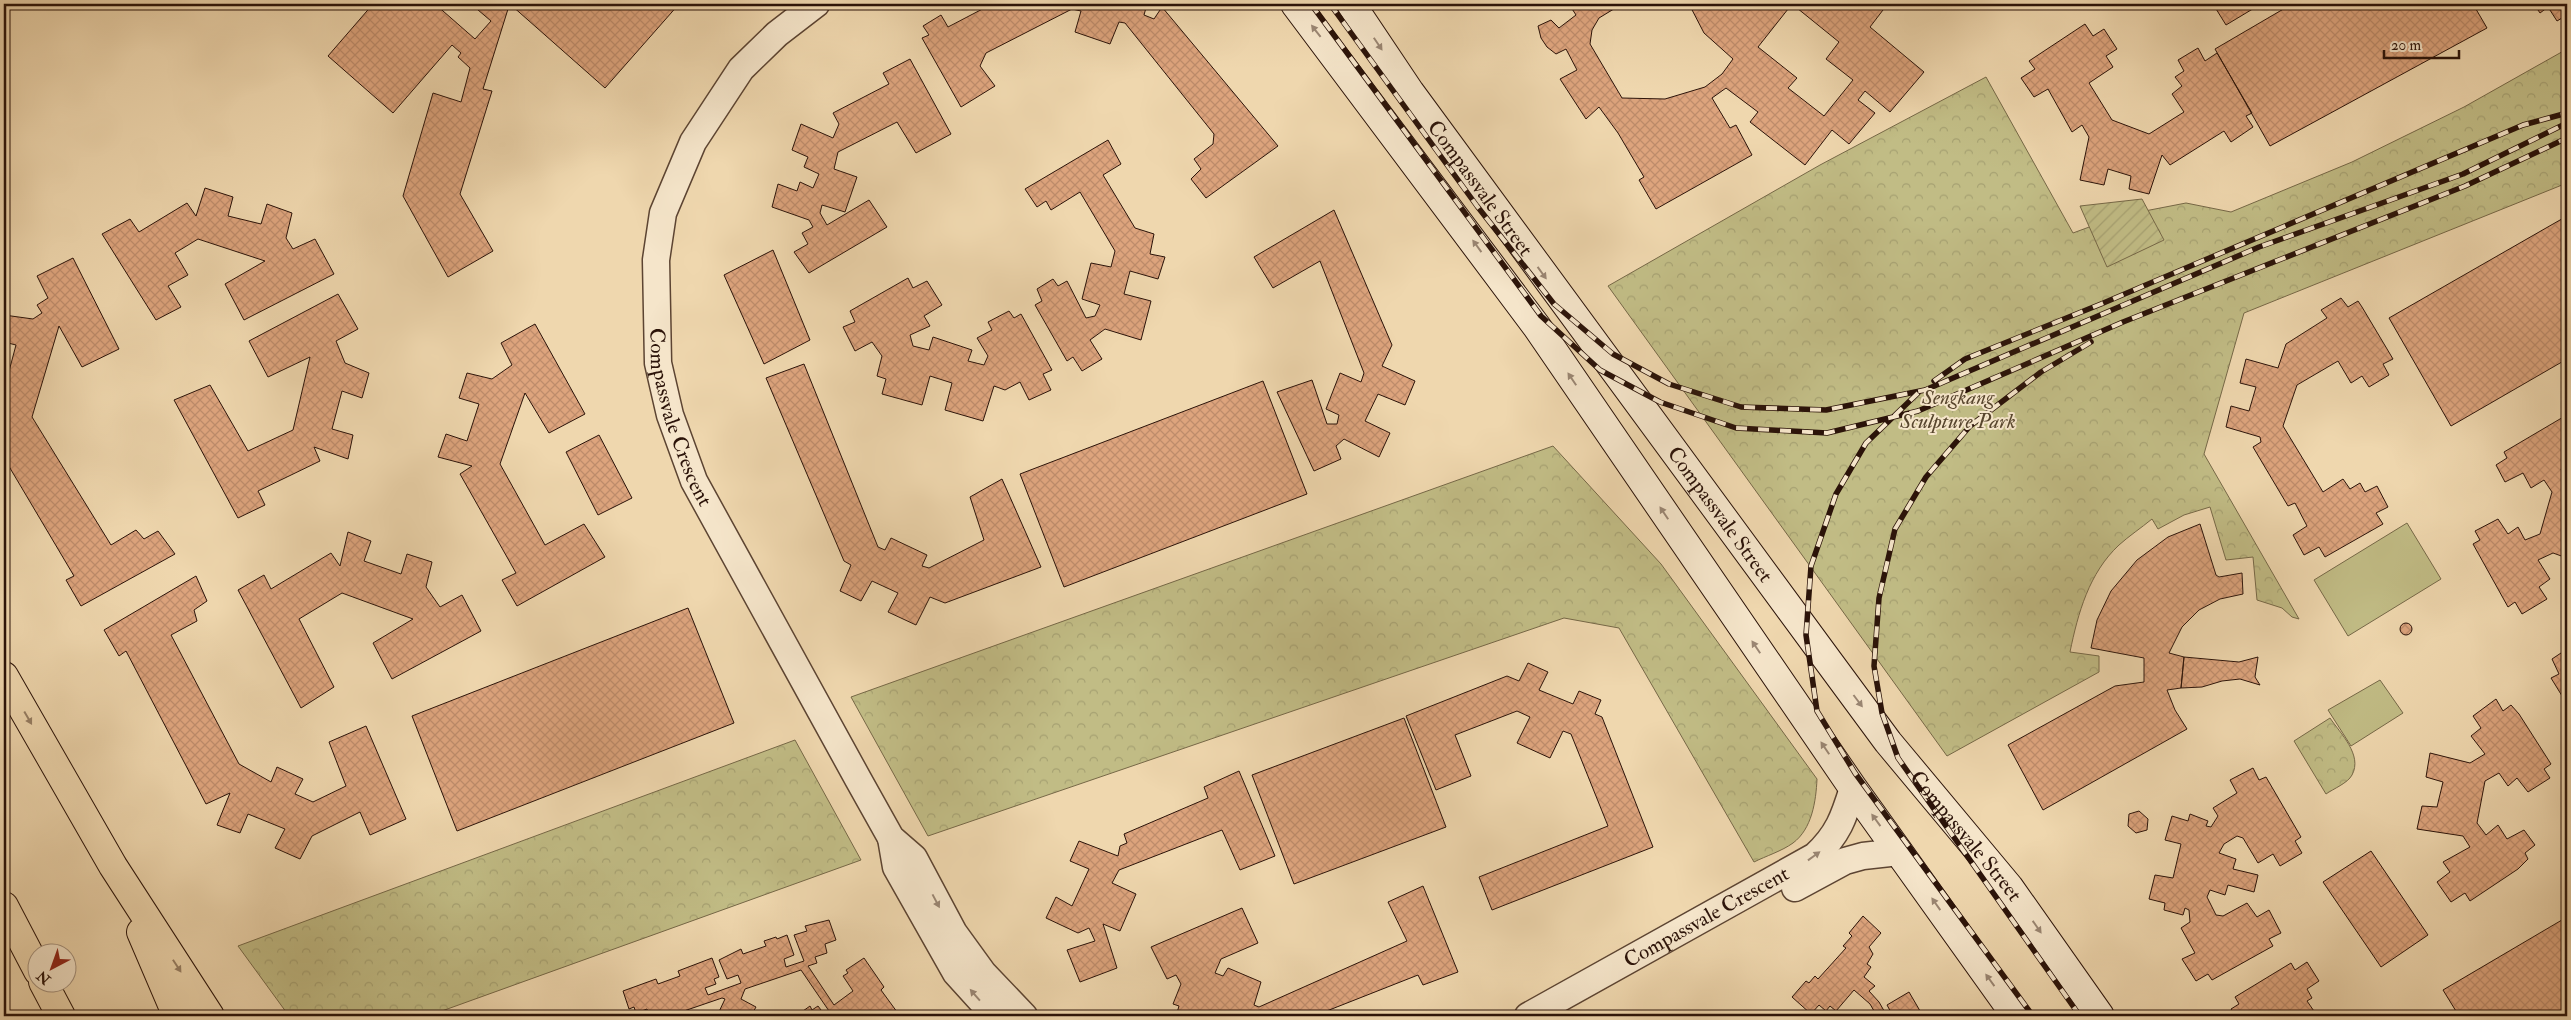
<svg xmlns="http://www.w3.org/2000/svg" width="2571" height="1020" font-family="'IM FELL Double Pica',serif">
	<defs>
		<pattern id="park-crowns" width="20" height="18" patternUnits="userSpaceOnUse" patternTransform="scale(1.25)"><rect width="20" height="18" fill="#c1bc85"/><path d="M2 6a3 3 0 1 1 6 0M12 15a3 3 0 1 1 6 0" fill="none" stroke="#a6a172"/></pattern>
		<pattern id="garden-furrows" width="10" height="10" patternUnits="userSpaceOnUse" patternTransform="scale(1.25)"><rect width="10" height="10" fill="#c1bc85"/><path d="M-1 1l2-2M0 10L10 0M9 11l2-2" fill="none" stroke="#a6a172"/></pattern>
		<pattern id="building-cross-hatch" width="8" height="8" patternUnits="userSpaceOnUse" patternTransform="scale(1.25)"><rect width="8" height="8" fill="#dda47d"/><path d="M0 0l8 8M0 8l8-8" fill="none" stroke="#be8c6b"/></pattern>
	</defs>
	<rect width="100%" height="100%" fill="#efd7ae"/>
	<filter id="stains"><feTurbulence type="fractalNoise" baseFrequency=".004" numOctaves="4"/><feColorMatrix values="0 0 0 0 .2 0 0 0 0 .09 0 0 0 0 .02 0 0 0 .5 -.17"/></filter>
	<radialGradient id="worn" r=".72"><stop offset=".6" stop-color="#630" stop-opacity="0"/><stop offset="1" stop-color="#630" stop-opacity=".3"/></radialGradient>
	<path fill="url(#park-crowns)" stroke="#766847" d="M2567 49V183L2244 313 2204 454 2299 619 2292 617 2282 608 2257 600 2253 557 2226 560 2210 507 2184 515 2158 529 2152 519C2141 528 2129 536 2119 545 2089 573 2078 613 2070 652L2099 656V672L1947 756 1608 286 1820 165 1986 77 2073 233 2119 216 2186 203 2231 212 2352 162 2464 107Z
		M1553 446 1661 564 1817 779C1816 801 1812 829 1793 843 1782 851 1766 856 1754 862L1619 628 1564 618 928 836 851 697Z
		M2330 718C2340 733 2363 755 2352 775 2348 783 2333 789 2326 794L2294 741Z
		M795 740 861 860 428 1016H289L238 946Z"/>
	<path fill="url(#garden-furrows)" stroke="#766847" d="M2142 199 2164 240 2107 267 2080 206Z"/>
	<path fill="#c1bc85" stroke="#766847" d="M2407 523 2441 579 2348 636 2314 580Z
		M2380 680 2403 713 2351 746 2328 710Z"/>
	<path fill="url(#building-cross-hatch)" stroke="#2b1309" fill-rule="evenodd" d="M373 4H435L475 39 491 21 471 4H679L605 88 511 5 508 9 483 89 492 91 460 194 493 251 448 277 403 196 433 93 461 102 470 68 458 57 461 53 452 45 393 113 328 56Z
		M992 4H1147L1144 15 1154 19 1162 7 1278 146 1206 198 1191 179 1201 169 1194 159 1213 144 1214 134 1125 23 1119 22 1110 44 1075 32 1081 11 1072 9 986 53 980 66 995 86 961 107 922 38 929 35 923 26 941 15 948 27Z
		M1569 4H1622L1599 18 1592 30 1590 44 1622 98 1665 99 1705 87 1722 74 1733 59 1704 33 1689 4H1875L1883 10 1870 27 1924 72 1890 112 1865 91 1858 100 1875 113 1849 144 1832 130 1805 165 1750 122 1758 112 1726 88 1712 98 1730 128 1736 125 1752 155 1656 209 1639 180 1644 177 1618 133 1599 107 1586 119 1560 79 1577 70 1566 49 1556 54 1547 47 1541 38 1538 26 1551 20 1559 28 1576 15ZM1792 4 1839 42 1826 59 1853 80 1824 116 1788 88 1797 78 1758 47Z
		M2213 4H2261L2226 25Z
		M2292 4H2473L2487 28 2270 146 2215 49Z
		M2534 4H2567V15L2557 21 2548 7 2540 13Z
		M2085 24 2093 36 2104 29 2117 49 2106 56 2113 67 2089 83 2112 120 2149 134 2184 112 2172 94 2182 86 2175 77 2184 71 2178 60 2198 48 2205 61 2217 53 2252 113 2246 116 2253 127 2231 142 2224 131 2170 165 2162 155 2149 194 2129 189 2131 176 2108 169 2104 185 2080 180 2089 137 2082 125 2072 132 2048 89 2034 97 2021 78 2035 69 2029 61Z
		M910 59 951 134 916 153 897 122 838 152 834 169 857 177 845 212 822 205 820 213 827 225 869 200 887 227 809 273 794 252 808 244 802 233 813 227 809 220 772 207 778 184 797 191 800 182 813 188 819 174 804 167 808 157 792 150 801 124 833 138 839 124 833 113 889 84 883 73Z
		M1108 140 1121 164 1103 175 1135 228 1154 234 1150 254 1165 257 1158 279 1130 271 1124 294 1151 301 1141 340 1105 329 1090 340 1102 359 1082 371 1073 357 1067 361 1035 305 1042 301 1037 289 1053 279 1058 286 1067 281 1086 318 1095 316 1100 305 1082 299 1091 263 1111 267 1115 251 1080 192 1051 210 1046 201 1037 207 1025 189Z
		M205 188 233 197 228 216 261 224 267 204 292 213 286 238 293 249 315 239 334 274 244 320 225 284 265 261 198 239 175 253 188 275 168 286 181 307 156 320 102 234 130 219 139 232 187 203 196 216Z
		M1334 210 1392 345 1382 366 1415 381 1405 405 1378 394 1365 421 1390 433 1379 457 1344 439 1336 446 1341 459 1314 471 1277 392 1312 380 1327 424H1337L1339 415 1326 409 1340 373 1361 382 1364 373 1320 261 1273 288 1254 257Z
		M2567 216V359L2451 426 2389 318Z
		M773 250 810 340 764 364 724 275Z
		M73 258 119 349 82 367 59 326 32 417 111 545 136 530 144 539 158 531 175 554 81 606 66 580 74 576 4 458V428L8 425 4 424V390L16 345 4 342V315L33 319 42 313 37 305 48 298 37 276Z
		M908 278 913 288 927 281 942 305 924 316 930 326 910 335 913 346 929 350 933 337 972 350 968 361 984 365 988 356 977 338 992 330 988 322 1009 311 1014 318 1021 314 1052 370 1043 374 1051 390 1029 400 1020 382 1005 390 994 386 983 421 945 410 952 383 930 376 922 405 882 394 886 379 877 376 882 356 872 342 855 351 843 327 855 322 850 311Z
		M338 294 358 329 336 341 345 363 369 373 362 398 342 391 332 429 353 435 348 459 314 447 320 461 258 491 265 505 238 518 174 400 210 385 248 451 293 430 310 357 268 377 249 341Z
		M2341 298 2348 307 2358 301 2362 307 2393 359 2383 364 2389 375 2369 387 2362 376 2351 383 2338 361 2297 385 2283 426 2323 492 2343 479 2350 489 2360 483 2365 492 2377 486 2388 507 2376 513 2383 524 2325 557 2319 547 2304 555 2293 535 2307 526 2295 503 2288 506 2253 447 2261 442 2260 437 2226 427 2231 406 2249 411 2256 387 2240 383 2246 359 2278 368 2286 344 2327 318 2321 310Z
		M535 324 585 414 549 433 525 393 500 464 545 545 584 524 605 557 517 606 502 580 516 573 460 474 472 466 438 457 446 434 467 441 479 404 459 398 467 373 492 379 512 365 501 343Z
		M804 364 878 547 885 550 891 538 927 555 922 566 929 568 984 540 970 497 1002 479 1041 567 945 603 930 597 916 625 888 612 898 593 872 581 861 601 840 591 851 565 844 561 766 378Z
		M1263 381 1307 494 1064 587 1020 474Z
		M2565 416 2567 466 2561 469 2567 481V558L2553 553 2538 560 2550 579 2539 587 2547 599 2522 614 2515 602 2508 607 2473 544 2480 540 2475 531 2498 519 2508 534 2518 527 2525 540 2540 534 2552 492 2544 480 2531 488 2523 473 2505 482 2496 465 2507 458 2504 452Z
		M599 435 632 498 598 515 566 452Z
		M2200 524 2216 575 2219 577 2242 573 2243 594 2220 599 2199 610 2182 627 2169 653 2184 657 2181 688 2167 690 2175 710 2187 729 2043 810 2008 745 2115 686 2144 682V658L2091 648 2097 620 2111 591 2137 560 2168 537Z
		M348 532 371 541 364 561 401 574 407 554 432 562 426 587 440 607 462 595 481 631 392 679 373 643 413 619 342 593 299 619 334 687 301 708 238 590 264 575 271 589 331 553 340 566Z
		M196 576 207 601 194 610 197 621 171 635 239 764 271 782 277 767 303 779 295 794 313 802 346 786 329 742 366 726 406 819 370 835 360 812 312 836 300 859 275 848 285 829 248 814 240 833 217 825 230 793 206 804 126 651 119 656 104 630Z
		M688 608 734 723 457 831 412 716Z
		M2400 629a6 6 0 1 1 12 0a6 6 0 1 1-12 0Z
		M2567 649V704L2551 678 2559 674 2552 659Z
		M2184 657 2239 662 2258 657 2255 677 2260 685 2240 679 2222 681 2202 687 2181 688Z
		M1528 663 1548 672 1539 690 1573 704 1579 691 1601 700 1595 714 1602 717 1653 847 1492 910 1479 877 1608 826 1571 734 1563 731 1550 758 1517 743 1530 717 1517 711 1455 735 1471 776 1436 790 1406 716 1507 676 1519 681Z
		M2496 699 2503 711 2511 705 2519 714 2551 764 2544 769 2550 778 2528 792 2517 778 2508 786 2499 773 2485 781 2477 823 2486 835 2498 825 2507 839 2524 830 2535 845 2525 853 2528 859 2518 869 2470 901 2465 893 2451 902 2437 882 2450 872 2443 862 2470 847 2463 836 2417 829 2422 806 2437 807 2443 782 2426 777 2430 753 2470 763 2485 754 2471 736 2481 728 2473 716Z
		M1404 718 1446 827 1294 884 1252 775Z
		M2253 768 2259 780 2266 777 2301 837 2295 841 2302 853 2280 866 2273 854 2258 863 2243 838 2237 836 2224 844 2219 853 2236 859 2233 869 2258 875 2254 892 2228 885 2225 895 2210 890 2207 897 2216 915 2223 916 2247 903 2257 917 2269 910 2281 933 2269 939 2273 946 2212 980 2208 974 2196 981 2182 959 2195 953 2181 928 2190 922 2189 910 2185 908 2183 915 2164 910 2165 903 2149 899 2155 875 2173 878 2181 844 2165 840 2172 816 2188 821 2190 814 2208 821 2206 826 2211 827 2218 816 2213 808 2237 793 2230 780Z
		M1239 771 1275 856 1240 870 1222 830 1119 870 1112 883 1136 894 1120 931 1103 924 1117 968 1080 982 1067 950 1095 941 1089 928 1078 933 1046 918 1056 897 1072 906 1089 869 1070 861 1079 841 1118 856 1120 846 1127 843 1124 834 1208 798 1204 787Z
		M2139 811 2148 819 2147 830 2136 833 2128 826 2129 814Z
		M2371 851 2428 935 2381 967 2323 882Z
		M1423 886 1458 972 1423 985 1418 975 1314 1016 1202 1014 1201 1016H1176L1179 1006 1173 1004 1181 984 1176 975 1167 979 1151 947 1242 908 1258 943 1221 959 1215 973 1223 976 1228 968 1261 982 1254 1005 1259 1007 1407 941 1388 902Z
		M1863 916 1881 933 1869 947 1873 954 1867 964 1871 967 1864 977 1875 986 1869 991 1879 1002 1887 1016H1877L1870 1004 1854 990 1836 1011 1830 1006 1826 1011 1819 1005 1811 1014 1792 997 1806 981 1809 983 1815 976 1818 979 1846 948 1843 946 1852 936 1849 933Z
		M2567 917V1016H2459L2443 990Z
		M829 920 836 940 825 944 827 953 815 957 817 963 808 966 834 1005 853 991 843 976 848 973 846 970 864 958 884 987 881 990 900 1016H796L810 1006 812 1010 818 1006 824 1014 829 1011 801 970 745 989 741 999 756 1007 752 1014 756 1016H717L725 999 722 998 681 1012 679 1016H649L647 1009 636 1013 634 1007 629 1009 623 991 656 979 658 984 680 976 678 971 712 958 719 977 714 979 716 984 705 988 708 995 741 983 738 975 727 979 719 960 741 949 743 954 766 946 764 941 776 937 777 939 787 935 794 955 784 959 786 967 804 961 794 935 807 931 805 926Z
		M2307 962 2319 981 2307 989 2312 998 2307 1001 2316 1014 2312 1016H2235L2231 1009 2239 1004 2235 997 2291 963 2295 970Z
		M1909 992 1923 1016H1893L1887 1005Z
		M1762 1011V1016H1741V1014Z"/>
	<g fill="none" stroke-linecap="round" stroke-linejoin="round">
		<g stroke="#5c4432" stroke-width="29">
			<g id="street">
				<path id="s1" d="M816 4 777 34 741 69 693 142 663 213 656 260 658 363 670 415 694 481 858 779 891 838 914 858 954 933 983 973 1024 1016"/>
				<path d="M891 838 896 867 956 973 995 1016"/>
				<path d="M1795 888 1845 861 1863 856 1899 852"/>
				<path id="s2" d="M1528 1016 1815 856C1838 835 1844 817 1853 788"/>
			</g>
		</g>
		<g stroke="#2b1309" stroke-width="30">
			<g id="secondary">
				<path d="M1295 4 1537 327 1853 788 2016 1016"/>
				<path id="s3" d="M1351 4 1410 92 1829 662 1888 742 2009 887 2100 1016"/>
			</g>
		</g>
		<g stroke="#2b1309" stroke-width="30">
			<path id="highway" d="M4 676 113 866 210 1016
				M4 906 38 971
				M141 932 177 1016
				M43 982 61 1016"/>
		</g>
		<use href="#street" stroke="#f5e5ca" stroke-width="26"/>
		<use href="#secondary" stroke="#f5e5ca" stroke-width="28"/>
		<use href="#highway" stroke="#efd7ae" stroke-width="28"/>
		<g stroke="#2b1309" stroke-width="5.5">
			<path id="rail" d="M1311 4 1541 316 1600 370 1660 402 1736 428 1827 433 1918 411 2123 322 2465 186 2567 138
				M1330 4 1477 206 1554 304 1613 354 1669 384 1741 407 1826 410 1925 390 2259 247 2463 174 2567 123
				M1934 381 1965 359 2101 304 2523 125 2567 113
				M1918 393 1866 443 1836 494 1811 566 1806 635 1817 711 1855 773 2033 1016
				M2080 1016 1898 758 1882 713 1874 666 1879 598 1895 529 1926 477 1970 426 2041 372 2091 342"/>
		</g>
		<use href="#rail" stroke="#f5e5ca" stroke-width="4" stroke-dasharray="11" stroke-linecap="butt"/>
	</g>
	<defs><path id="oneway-solid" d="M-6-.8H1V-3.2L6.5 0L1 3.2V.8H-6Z" transform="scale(1.25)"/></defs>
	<g fill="#9a8673">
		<use href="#oneway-solid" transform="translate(1316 31) rotate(-128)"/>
		<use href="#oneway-solid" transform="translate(1378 44) rotate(56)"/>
		<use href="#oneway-solid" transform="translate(1477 246) rotate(-126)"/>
		<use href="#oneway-solid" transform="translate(1542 273) rotate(54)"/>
		<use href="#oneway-solid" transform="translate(1572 379) rotate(-124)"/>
		<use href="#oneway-solid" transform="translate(1664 513) rotate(-124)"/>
		<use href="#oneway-solid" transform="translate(1756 647) rotate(-124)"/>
		<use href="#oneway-solid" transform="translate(1858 701) rotate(53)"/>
		<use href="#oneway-solid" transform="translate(1825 748) rotate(-124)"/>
		<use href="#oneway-solid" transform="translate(1876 820) rotate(-126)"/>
		<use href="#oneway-solid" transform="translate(1814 856) rotate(-36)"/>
		<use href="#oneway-solid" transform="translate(936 901) rotate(62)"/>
		<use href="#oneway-solid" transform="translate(1936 904) rotate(-125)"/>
		<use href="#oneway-solid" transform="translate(2037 927) rotate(55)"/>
		<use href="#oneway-solid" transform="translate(1990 980) rotate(-126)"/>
		<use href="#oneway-solid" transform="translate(975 995) rotate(-131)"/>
	</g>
	<g fill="#977f64">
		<use href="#oneway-solid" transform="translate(28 718) rotate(60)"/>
		<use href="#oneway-solid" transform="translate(177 966) rotate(57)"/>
	</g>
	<g text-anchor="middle" stroke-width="4" stroke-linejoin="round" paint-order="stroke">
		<g font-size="21" fill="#2b1309" stroke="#f5e5ca">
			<text dy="7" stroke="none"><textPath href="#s3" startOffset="225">Compassvale Street</textPath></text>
			<text dy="7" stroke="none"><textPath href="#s1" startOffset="472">Compassvale Crescent</textPath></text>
			<text dy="7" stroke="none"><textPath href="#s3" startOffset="630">Compassvale Street</textPath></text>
			<text dy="7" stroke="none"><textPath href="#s3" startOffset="1035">Compassvale Street</textPath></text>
			<text dy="7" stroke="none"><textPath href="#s2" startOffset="204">Compassvale Crescent</textPath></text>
		</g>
		<g font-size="21" font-style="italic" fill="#58462e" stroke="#f5e5ca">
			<text x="1958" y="404">Sengkang<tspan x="1958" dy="24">Sculpture Park</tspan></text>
		</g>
	</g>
	<rect width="2571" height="1020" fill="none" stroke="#efd7ae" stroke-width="20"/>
	<rect x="5" y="5" width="2561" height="1010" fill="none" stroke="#2b1309" stroke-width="2.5"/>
	<rect x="10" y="10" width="2551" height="1000" fill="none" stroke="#2b1309"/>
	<g transform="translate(52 968) rotate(221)"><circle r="24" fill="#f5e5ca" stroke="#a4917d"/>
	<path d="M0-4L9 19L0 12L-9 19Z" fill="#8f2418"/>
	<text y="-8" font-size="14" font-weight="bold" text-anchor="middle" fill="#2b1309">N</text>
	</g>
	<path d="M2384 50v8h75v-8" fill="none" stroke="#2b1309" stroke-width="2.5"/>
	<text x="2391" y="50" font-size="15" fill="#2b1309" stroke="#f5e5ca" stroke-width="4" paint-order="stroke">20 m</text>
	<rect width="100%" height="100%" filter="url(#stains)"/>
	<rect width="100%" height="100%" fill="url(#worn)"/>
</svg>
